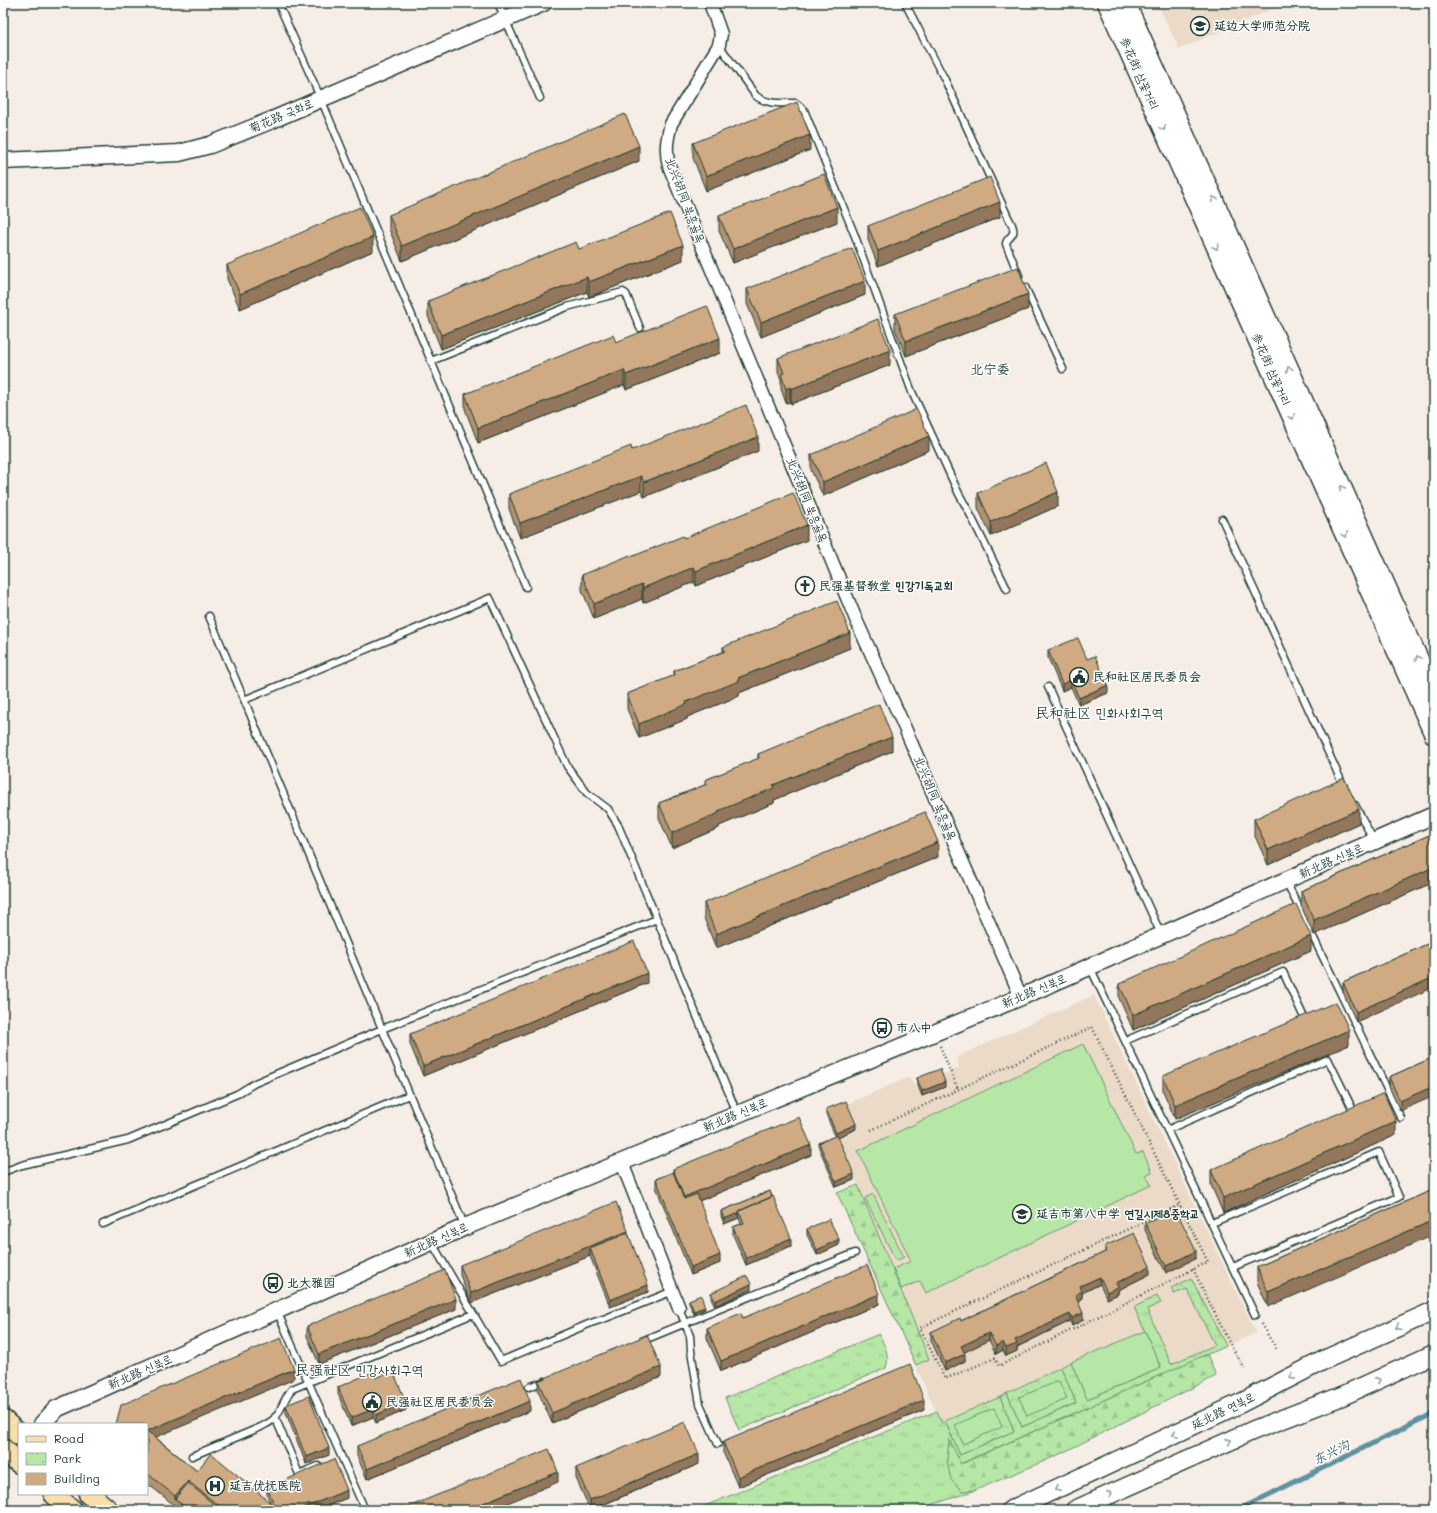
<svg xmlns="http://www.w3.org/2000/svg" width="1437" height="1513" font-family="Mali,'LXGW WenKai TC','Poor Story',sans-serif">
	<defs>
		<pattern id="grass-tufts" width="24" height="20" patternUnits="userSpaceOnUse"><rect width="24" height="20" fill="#b6e7a7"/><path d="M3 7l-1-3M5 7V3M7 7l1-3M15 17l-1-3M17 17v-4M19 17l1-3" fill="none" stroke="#9cc790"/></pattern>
		<pattern id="forest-firs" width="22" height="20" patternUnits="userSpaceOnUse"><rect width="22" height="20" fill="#b6e7a7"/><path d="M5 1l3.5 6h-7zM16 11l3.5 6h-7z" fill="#9cc790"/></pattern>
		<pattern id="park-crowns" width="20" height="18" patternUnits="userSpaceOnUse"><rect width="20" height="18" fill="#b6e7a7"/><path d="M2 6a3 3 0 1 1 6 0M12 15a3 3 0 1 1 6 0" fill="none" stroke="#9cc790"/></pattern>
	</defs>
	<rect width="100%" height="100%" fill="#f6eee6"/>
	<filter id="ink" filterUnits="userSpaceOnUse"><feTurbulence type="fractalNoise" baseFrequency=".025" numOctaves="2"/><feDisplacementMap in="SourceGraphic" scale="8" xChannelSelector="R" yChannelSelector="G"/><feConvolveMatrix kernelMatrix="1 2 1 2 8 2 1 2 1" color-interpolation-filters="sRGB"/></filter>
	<g filter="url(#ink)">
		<path fill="#ebdac8" d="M1157 3H1287L1179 49Z
			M1094 995 1256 1333 960 1464 837 1193 858 1185 838 1139 858 1130 847 1104 909 1077 916 1086 959 1068 956 1057Z"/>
		<path fill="url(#grass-tufts)" stroke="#6a926e" d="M1191 1278 1226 1346 960 1464 949 1439 962 1491 976 1490 928 1506 910 1510H695L937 1411 942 1423 945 1421 960 1455 1014 1431 1000 1397 1007 1393 1022 1427 1076 1403 1061 1367 1071 1362 1087 1399 1161 1368 1134 1307 1157 1296 1161 1303 1147 1309 1171 1364 1215 1345 1187 1289 1174 1294 1171 1288Z
			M879 1334C885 1347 890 1354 886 1368L739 1430 725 1398Z"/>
		<path fill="url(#forest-firs)" stroke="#6a926e" d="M858 1185 929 1359 916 1365 837 1193Z
			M1207 1354 1216 1376 1056 1456 976 1490 962 1491 951 1480 947 1461 949 1439 961 1464Z"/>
		<path fill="url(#park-crowns)" stroke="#6a926e" d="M1061 1367 1076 1403 1022 1427 1007 1393Z
			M1000 1397 1014 1431 960 1455 945 1421Z"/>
		<path fill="#b6e7a7" stroke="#6a926e" d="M1083 1044 1136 1154 1143 1152 1152 1172 1146 1175 1151 1185 926 1293 920 1281 901 1289 893 1269 911 1261 858 1151Z
			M873 1194 904 1257 896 1261 865 1198Z
			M1145 1331 1161 1368 1087 1399 1071 1362Z
			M1059 1381 1067 1399 1027 1416 1019 1397Z
			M994 1408 1002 1427 963 1444 955 1425Z"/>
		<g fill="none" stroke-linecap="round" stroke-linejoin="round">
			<path stroke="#6091a2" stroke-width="5" d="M1238 1510 1434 1413"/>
			<g stroke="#1f3d34" stroke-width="9">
				<path id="service" d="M278 3 321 99 526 587
					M498 3 540 98
					M905 3 945 80 1008 217C1010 221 1015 228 1013 233 1011 238 1006 239 1006 244L1019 276
					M719 45 756 96C768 105 781 103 796 103L804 110 855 236 912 392 959 494 968 510 1007 589
					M1025 287 1063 369
					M431 361 567 307 623 292 626 294 640 328
					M1222 519 1344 787
					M209 616 465 1227
					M1048 687 1161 934
					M244 700 490 598 567 766 587 793 608 809 618 825 737 1113
					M1355 805 1374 841
					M1286 881 1401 1118
					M1090 967 1255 1315
					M1125 1041 1283 972 1306 1022
					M1167 1130 1328 1059 1354 1112
					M3 1172 22 1165 128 1140 237 1094 255 1083 382 1029 657 919
					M1212 1223 1379 1152 1399 1197 1233 1267
					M103 1224 409 1095
					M432 1243 501 1361 591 1323 606 1318 673 1291
					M679 1308 690 1336 691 1351 700 1404 718 1444
					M277 1311 365 1510
					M642 1341 855 1253
					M529 1387 545 1381
					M275 1417 299 1474 318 1466
					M192 1456 261 1427C266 1424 271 1422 275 1418 282 1409 284 1398 292 1389L473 1314"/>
			</g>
			<g stroke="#1f3d34" stroke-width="15">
				<path id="minor" d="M710 3 721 34 719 45 671 124C667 139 665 150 669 166L857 622 904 726 1021 997
					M622 1163 679 1308"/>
			</g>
			<g stroke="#1f3d34" stroke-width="19">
				<path id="tertiary" d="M3 161 179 153 210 145 272 120 543 3
					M42 1424 56 1409 465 1227 1021 997 1434 815"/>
			</g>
			<g stroke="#1f3d34" stroke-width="21">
				<path id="secondary" d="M1107 3 1434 735
					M1126 3 1434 693
					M1011 1510 1241 1403 1326 1359 1434 1311
					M1075 1510 1254 1430 1342 1396 1434 1354"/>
			</g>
			<g stroke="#1f3d34" stroke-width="23">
				<path id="primary" d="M3 1420 19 1435
					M3 1449 19 1463
					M54 1494 72 1510
					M89 1494 108 1510"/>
			</g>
			<path stroke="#1f3d34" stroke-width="2.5" stroke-dasharray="1 3" stroke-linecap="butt" d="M940 1046 958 1089
				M871 1130 1092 1027 1208 1262 999 1366 995 1358 945 1379 920 1328 1179 1205
				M1193 1269 1230 1344 1245 1369
				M1261 1324 1277 1350"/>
			<use href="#service" stroke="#fff" stroke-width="6"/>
			<use href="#minor" stroke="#fff" stroke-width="12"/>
			<use href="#tertiary" stroke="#fff" stroke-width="16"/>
			<use href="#secondary" stroke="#fff" stroke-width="18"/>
			<use href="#primary" stroke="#f9ddab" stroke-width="20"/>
		</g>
		<path fill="#b39270" stroke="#1f3d34" d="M693 143 810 150 706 191 693 158Z
			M639 161 402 261 389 229V215Z
			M719 216 837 222 733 263 719 231Z
			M1000 217 878 266 868 240V226Z
			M579 249 683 260 589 297 587 292 441 349 428 316V301Z
			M373 251 240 309 227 279V265Z
			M747 289 865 295 761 337 747 304Z
			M1028 309 906 356 895 329V314Z
			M616 342 720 353 626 390 624 385 478 443 465 409V394Z
			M778 358 890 365 791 404 790 402 786 403 781 389V379L778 373Z
			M632 450 758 451 644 497 641 491 520 538 509 509V494Z
			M929 450 823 496 811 470V455Z
			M978 493 1058 506 991 536 978 508Z
			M684 538 807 540 696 586 694 582 643 603 642 599 594 619 582 590V575Z
			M723 647 850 648 739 693V696L687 717V719L639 738 627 709V694L674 676V671L723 652Z
			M1048 650 1087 659 1108 693 1079 705 1071 687 1062 691 1048 658Z
			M892 751 774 800V803L719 826V828L672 848 659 818V803L705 785V780L758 759V754Z
			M1254 819 1359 823 1268 865 1254 834Z
			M1434 833V882L1314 935 1301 906V891Z
			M938 857 716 948 704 918V903Z
			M1434 941 1356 1022 1343 992V982Z
			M1311 951 1133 1030 1119 998V984Z
			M647 983 423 1076 410 1044V1034Z
			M1349 1045 1175 1119 1163 1091V1076Z
			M1434 1057 1400 1111 1389 1087V1077Z
			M917 1078 945 1087 922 1096 917 1083Z
			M826 1109 856 1129 838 1137 854 1180 836 1187 819 1148V1143L835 1136 826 1114Z
			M1396 1135 1223 1213 1211 1185V1170Z
			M811 1155 699 1201 720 1263 691 1275 656 1187V1179L673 1172V1169Z
			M1434 1165V1182L1432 1176V1166Z
			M770 1191 791 1246 746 1265 733 1235V1227L741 1224 739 1218 724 1224 721 1216V1211Z
			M1430 1191 1268 1307 1257 1282V1267Z
			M1145 1223 1196 1258 1166 1273 1145 1230Z
			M807 1229 839 1245 817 1255 807 1235Z
			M628 1233 648 1292 610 1307 590 1256 471 1303 460 1275V1265Z
			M1105 1246 1150 1274 1118 1290V1294L1107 1299 1100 1284 1082 1293V1298L1078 1301 1083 1320 1072 1326 1070 1321 1017 1347V1351L1006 1356 1003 1350 996 1354 989 1340 964 1352 965 1361 945 1371 931 1340V1332L961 1321 1105 1252Z
			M751 1290 715 1306 711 1298V1293Z
			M689 1300 705 1309 694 1314 689 1303Z
			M879 1304 721 1371 707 1338V1328L743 1318Z
			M456 1309 319 1364 307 1336V1326Z
			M661 1377 552 1423 538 1391V1381Z
			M376 1378 406 1410 376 1423 373 1417 351 1426 338 1394V1387Z
			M294 1379 155 1437 197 1471 270 1502 267 1495V1488L347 1498 318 1510H180L147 1483V1424Z
			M286 1405 329 1455 306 1464 286 1413Z
			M924 1410 738 1487 723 1452V1442Z
			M530 1411 367 1479 357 1456V1446Z
			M699 1464 591 1510H590L576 1478V1468Z"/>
		<path fill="#92775b" stroke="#1f3d34" d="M810 135V150L706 191V176Z
			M639 146V161L402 261V246Z
			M1000 202V217L878 266V251Z
			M837 207V222L733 263V249Z
			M373 237V251L240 309V294Z
			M683 245V260L589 297V282Z
			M587 277V292L441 349V335Z
			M865 281V295L761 337V322Z
			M1028 294V309L906 356V341Z
			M720 338V353L626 390V375Z
			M890 350V365L791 404V389Z
			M624 370V385L478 443V428Z
			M790 387V402L786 403V389Z
			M929 436V450L823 496V482Z
			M758 437V451L644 497V482Z
			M641 476V491L520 538V523Z
			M1058 492V506L991 536V522Z
			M807 525V540L696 586V571Z
			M694 567V582L643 603V588Z
			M642 584V599L594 619V604Z
			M850 633V648L739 693V696L687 717V719L639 738V724L738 678Z
			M1071 680V687L1062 691V684Z
			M1108 685V693L1079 705V698Z
			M892 737V751L774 800V803L719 826V828L672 848V833L773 785Z
			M1359 809V823L1268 865V850Z
			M938 842V857L716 948V934Z
			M1434 867V882L1314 935V920Z
			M1311 936V951L1133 1030V1015Z
			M647 973V983L423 1076V1066Z
			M1434 977V987L1356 1022V1012Z
			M1349 1030V1045L1175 1119V1105Z
			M945 1082V1087L922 1096V1091Z
			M1434 1086V1096L1400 1111V1101Z
			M1396 1121V1135L1223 1213V1198Z
			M856 1124V1129L836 1138V1133Z
			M811 1145V1155L684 1207V1197Z
			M854 1174V1180L836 1187V1182Z
			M739 1213V1218L724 1224V1219Z
			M1434 1220V1235L1268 1307V1292Z
			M628 1231V1241L590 1248V1256L471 1303V1293Z
			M791 1238V1246L746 1265V1258Z
			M839 1239V1245L817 1255V1250Z
			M1196 1251V1258L1166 1273V1266Z
			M720 1255V1263L691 1275V1267Z
			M1150 1266V1274L1118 1290V1294L1107 1299V1292L1116 1283Z
			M1100 1277V1284L1082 1293V1298L1075 1302V1295L1080 1286Z
			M751 1284V1290L715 1306V1301Z
			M648 1285V1292L610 1307V1300Z
			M879 1294V1304L721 1371V1361Z
			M456 1299V1309L319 1364V1354Z
			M705 1307V1309L694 1314V1311Z
			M1083 1313V1320L1072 1326V1318Z
			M1070 1314V1321L1017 1347V1351L1006 1356V1348L1015 1340Z
			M989 1333V1340L961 1354V1346Z
			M1003 1342V1350L996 1354V1346Z
			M965 1354V1361L945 1371V1363Z
			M661 1367V1377L552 1423V1413Z
			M294 1369V1379L147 1441V1431Z
			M924 1400V1410L738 1487V1477Z
			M530 1401V1411L367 1479V1469Z
			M406 1402V1410L376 1423V1415Z
			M373 1409V1417L351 1426V1418Z
			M329 1448V1455L306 1464V1457Z
			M699 1454V1464L590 1510V1500Z
			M558 1472V1482L491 1510H466Z
			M188 1481V1491L175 1499V1496Z
			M347 1490V1498L318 1510H299Z"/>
		<path fill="#d0aa82" stroke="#1f3d34" d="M797 102 810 135 706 176 693 143Z
			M625 114 639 146 402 246 389 215Z
			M824 174 837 207 733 249 719 216Z
			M990 177 1000 202 878 251 868 226Z
			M360 207 373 237 240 294 227 265Z
			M670 213 683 245 589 282 587 277 441 335 428 301 576 242 579 249Z
			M852 248 865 281 761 322 747 289Z
			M1018 267 1028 294 906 341 895 314Z
			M707 306 720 338 626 375 624 370 478 428 465 394 613 335 616 342Z
			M878 319 890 350 791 389 790 387 786 389 781 374 784 373 778 358Z
			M746 405 758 437 644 482 641 476 520 523 509 494 631 446 632 450Z
			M917 409 929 436 823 482 811 455Z
			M1046 463 1058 492 991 522 978 493Z
			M793 493 807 525 696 571 694 567 643 588 642 584 594 604 582 575 630 555 631 557 683 536 684 538Z
			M837 601 850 633 738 678 739 681 686 702 687 704 639 724 627 694 675 675 674 671 725 651 723 647Z
			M1078 638 1087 659 1095 656 1108 685 1079 698 1071 680 1062 684 1048 650Z
			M879 704 892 737 773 785 774 788 718 811 719 813 672 833 659 803 707 784 705 780 759 758 758 754Z
			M1344 778 1359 809 1268 850 1254 819Z
			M925 812 938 842 716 934 704 903Z
			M1434 833V867L1314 920 1301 891Z
			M1296 904 1311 936 1133 1015 1119 984Z
			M634 941 647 973 423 1066 410 1034Z
			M1434 941V977L1356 1012 1343 982Z
			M1336 1002 1349 1030 1175 1105 1163 1076Z
			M1434 1057V1086L1400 1101 1389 1077Z
			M940 1069 945 1082 922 1091 917 1078Z
			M1384 1093 1396 1121 1223 1198 1211 1170Z
			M846 1101 856 1124 836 1133 826 1109Z
			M799 1117 811 1145 684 1197 673 1169Z
			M837 1135 854 1174 836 1182 819 1143Z
			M1434 1165V1171L1432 1166Z
			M673 1172 684 1199 697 1194 720 1255 691 1267 656 1179Z
			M770 1191 772 1197 739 1211V1213L724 1219 721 1211Z
			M1430 1191 1434 1201V1220L1268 1292 1257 1267Z
			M773 1196 791 1238 746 1258 733 1227 744 1223 739 1211Z
			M616 1202 628 1231 471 1293 460 1265Z
			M1175 1208 1196 1251 1166 1266 1145 1223Z
			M829 1219 839 1239 817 1250 807 1229Z
			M628 1233 648 1285 610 1300 590 1248Z
			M1134 1233 1150 1266 1116 1283 1118 1287 1107 1292 1100 1277 1080 1286 1082 1291 1075 1295 1083 1313 1072 1318 1070 1314 1015 1340 1017 1344 1006 1348 1003 1342 996 1346 989 1333 961 1346 965 1354 945 1363 931 1332 960 1318 961 1321 1107 1251 1105 1246Z
			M867 1265 879 1294 721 1361 707 1328 741 1313 743 1318Z
			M445 1270 456 1299 319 1354 307 1326Z
			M747 1276 751 1284 715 1301 711 1293Z
			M701 1295 705 1307 694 1311 689 1300Z
			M647 1335 661 1367 552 1413 538 1381Z
			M281 1338 294 1369 147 1431 197 1471 211 1453 279 1510H224L188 1481 175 1496 147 1473V1424H116L121 1405Z
			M910 1364 924 1400 738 1477 723 1442Z
			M393 1371 406 1402 376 1415 373 1409 351 1418 338 1387 373 1372 376 1378Z
			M521 1378 530 1401 367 1469 357 1446Z
			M309 1396 329 1448 306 1457 286 1405Z
			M685 1422 699 1454 590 1500 576 1468Z
			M549 1449 558 1472 466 1510H401Z
			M334 1459 347 1490 299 1510H279L275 1506 267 1488Z
			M188 1483 221 1510H189L175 1499Z"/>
		<defs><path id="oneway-chevron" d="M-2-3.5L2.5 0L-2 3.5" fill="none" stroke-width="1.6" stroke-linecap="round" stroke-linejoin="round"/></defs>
		<g stroke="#8f9e9a">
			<use href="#oneway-chevron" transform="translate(1163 128) rotate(66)"/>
			<use href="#oneway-chevron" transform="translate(1214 199) rotate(-114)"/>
			<use href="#oneway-chevron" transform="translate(1216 247) rotate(66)"/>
			<use href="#oneway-chevron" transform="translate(1289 369) rotate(-114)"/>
			<use href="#oneway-chevron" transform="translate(1292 417) rotate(66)"/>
			<use href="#oneway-chevron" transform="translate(1342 488) rotate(-114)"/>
			<use href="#oneway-chevron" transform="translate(1345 535) rotate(66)"/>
			<use href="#oneway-chevron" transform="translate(1418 658) rotate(-114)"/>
			<use href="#oneway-chevron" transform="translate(1398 1327) rotate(156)"/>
			<use href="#oneway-chevron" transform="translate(1292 1377) rotate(152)"/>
			<use href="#oneway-chevron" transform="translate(1378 1380) rotate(-24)"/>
			<use href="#oneway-chevron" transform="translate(1175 1434) rotate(155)"/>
			<use href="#oneway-chevron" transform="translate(1229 1441) rotate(-24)"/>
			<use href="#oneway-chevron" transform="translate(1057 1489) rotate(155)"/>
			<use href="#oneway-chevron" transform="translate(1110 1494) rotate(-24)"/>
		</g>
	</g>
	<defs>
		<g id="university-ring" transform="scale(1)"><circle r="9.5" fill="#fff" stroke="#1f3d34" stroke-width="1.5"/><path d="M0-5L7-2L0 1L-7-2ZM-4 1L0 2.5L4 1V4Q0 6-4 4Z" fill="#1f3d34"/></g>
		<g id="church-ring" transform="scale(1)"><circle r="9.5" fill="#fff" stroke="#1f3d34" stroke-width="1.5"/><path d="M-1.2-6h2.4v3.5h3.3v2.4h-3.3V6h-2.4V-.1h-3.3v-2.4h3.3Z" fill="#1f3d34"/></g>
		<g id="civic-ring" transform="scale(1)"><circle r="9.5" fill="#fff" stroke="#1f3d34" stroke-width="1.5"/><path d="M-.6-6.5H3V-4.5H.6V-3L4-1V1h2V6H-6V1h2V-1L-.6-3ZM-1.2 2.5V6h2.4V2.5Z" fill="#1f3d34"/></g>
		<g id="bus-ring" transform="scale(1)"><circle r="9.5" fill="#fff" stroke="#1f3d34" stroke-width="1.5"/><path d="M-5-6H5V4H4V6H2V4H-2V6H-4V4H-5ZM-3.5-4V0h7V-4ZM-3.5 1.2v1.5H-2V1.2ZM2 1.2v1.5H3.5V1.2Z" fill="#1f3d34"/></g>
		<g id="school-ring" transform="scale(1)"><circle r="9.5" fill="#fff" stroke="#1f3d34" stroke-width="1.5"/><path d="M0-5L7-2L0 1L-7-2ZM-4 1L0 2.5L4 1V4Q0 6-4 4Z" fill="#1f3d34"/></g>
		<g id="hospital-ring" transform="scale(1)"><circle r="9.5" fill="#fff" stroke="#1f3d34" stroke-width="1.5"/><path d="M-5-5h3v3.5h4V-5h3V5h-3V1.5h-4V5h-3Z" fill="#1f3d34"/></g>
	</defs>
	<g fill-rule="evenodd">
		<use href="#university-ring" x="1200" y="26"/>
		<use href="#church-ring" x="805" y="586"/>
		<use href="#civic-ring" x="1079" y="677"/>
		<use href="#bus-ring" x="882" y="1028"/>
		<use href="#school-ring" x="1022" y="1214"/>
		<use href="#bus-ring" x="273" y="1283"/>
		<use href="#civic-ring" x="372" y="1402"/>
		<use href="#hospital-ring" x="215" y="1486"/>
	</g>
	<g text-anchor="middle" stroke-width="3" stroke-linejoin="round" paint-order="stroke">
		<g font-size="12" font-weight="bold" fill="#1f3d34" stroke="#fff" text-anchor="start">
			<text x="1214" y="30">延边大学师范分院</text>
			<text x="819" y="590">民强基督教堂 민강기독교회</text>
			<text x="1093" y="681">民和社区居民委员会</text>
			<text x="896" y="1032">市八中</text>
			<text x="1036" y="1218">延吉市第八中学 연길시제8중학교</text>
			<text x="287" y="1287">北大雅园</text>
			<text x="386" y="1406">民强社区居民委员会</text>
			<text x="229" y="1490">延吉优抚医院</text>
		</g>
		<g font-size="12" fill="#1f3d34" stroke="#fff">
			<text transform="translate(1139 73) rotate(66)" y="4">参花街 삼꽃거리</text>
			<text transform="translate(281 116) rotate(-23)" y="4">菊花路 국화로</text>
			<text transform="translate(685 200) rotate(69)" y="4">北兴胡同 북흥골목</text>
			<text transform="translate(1271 369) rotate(66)" y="4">参花街 삼꽃거리</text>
			<text transform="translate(807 500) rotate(68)" y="4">北兴胡同 북흥골목</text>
			<text transform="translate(935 798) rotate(67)" y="4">北兴胡同 북흥골목</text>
			<text transform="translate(1331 861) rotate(-24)" y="4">新北路 신북로</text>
			<text transform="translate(1034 991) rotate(-23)" y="4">新北路 신북로</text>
			<text transform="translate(735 1115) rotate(-23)" y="4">新北路 신북로</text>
			<text transform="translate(436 1240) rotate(-24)" y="4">新北路 신북로</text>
			<text transform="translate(140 1372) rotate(-24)" y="4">新北路 신북로</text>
			<text transform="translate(1223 1411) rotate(-26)" y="4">延北路 연북로</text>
		</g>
		<g font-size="13" fill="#1f3d34" stroke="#fff">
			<text x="990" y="374">北宁委</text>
		</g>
		<g font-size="13" font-style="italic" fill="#3a6062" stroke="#fff">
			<text transform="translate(1331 1452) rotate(-26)" y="5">东兴沟</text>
		</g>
		<g font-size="14" fill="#1f3d34" stroke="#fff">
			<text x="1099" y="718">民和社区 민화사회구역</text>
			<text x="359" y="1375">民强社区 민강사회구역</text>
		</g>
	</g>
	<rect width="1437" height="1513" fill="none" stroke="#fff" stroke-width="16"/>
	<rect x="8" y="8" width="1421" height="1497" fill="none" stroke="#1f3d34" stroke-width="1.5" filter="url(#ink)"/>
	<rect x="18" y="1423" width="130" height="72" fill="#ffffff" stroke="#a5b1ae"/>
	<rect x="26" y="1436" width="20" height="6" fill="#f9ddab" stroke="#a5b1ae"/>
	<text x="54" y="1443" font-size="12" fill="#1f3d34">Road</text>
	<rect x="26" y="1453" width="20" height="12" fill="url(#park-crowns)" stroke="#a5b1ae"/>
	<text x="54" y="1463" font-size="12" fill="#1f3d34">Park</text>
	<rect x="26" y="1473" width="20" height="12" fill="#d0aa82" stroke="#a5b1ae"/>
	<text x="54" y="1483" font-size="12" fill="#1f3d34">Building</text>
</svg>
